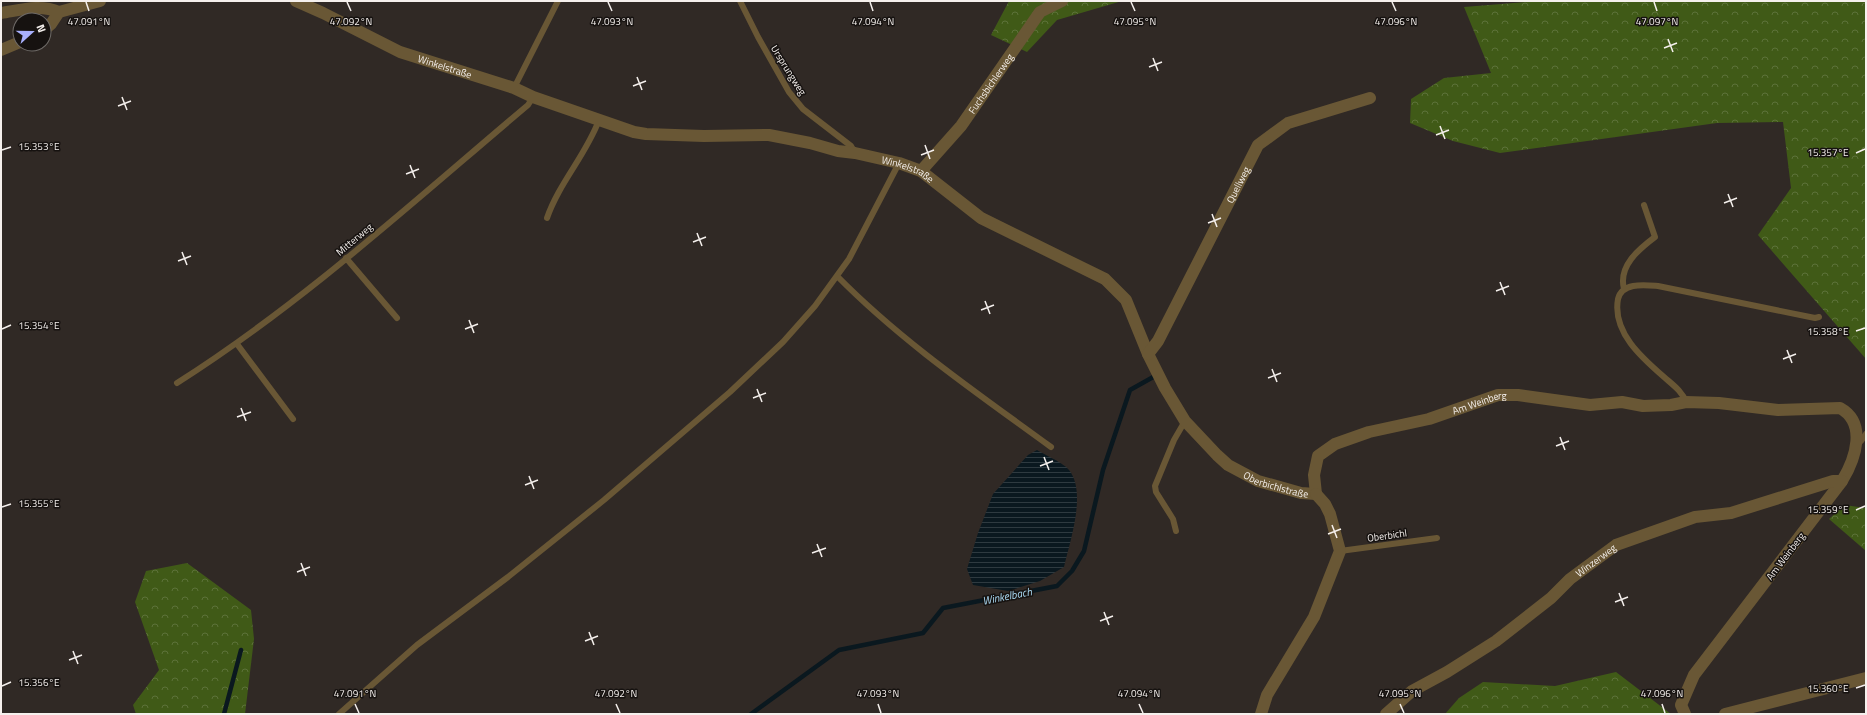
<svg xmlns="http://www.w3.org/2000/svg" width="1867" height="715" font-family="'Titillium Web',sans-serif">
	<defs>
		<pattern id="forest-crowns" width="20" height="18" patternUnits="userSpaceOnUse"><rect width="20" height="18" fill="#405a17"/><path d="M2 6a3 3 0 1 1 6 0M12 15a3 3 0 1 1 6 0" fill="none" stroke="#5c7239"/></pattern>
		<pattern id="water-rules" width="6" height="5" patternUnits="userSpaceOnUse"><rect width="6" height="5" fill="#0a181f"/><path d="M0 2.5h6" fill="none" stroke="#2e3a40"/></pattern>
	</defs>
	<rect width="100%" height="100%" fill="#302925"/>
	<path fill="url(#forest-crowns)" d="M1009 1H1122L1057 20 1027 52 991 35Z
		M1539 1H1866V359L1758 235 1791 188 1783 122 1717 123 1500 153 1453 141 1410 123 1411 99 1444 78 1491 73 1464 7Z
		M1844 505 1866 508V551L1829 519Z
		M187 563 251 610 254 639 245 714H136L133 705 159 670 135 602 146 571Z
		M1616 672 1671 714H1445L1459 698 1483 682 1555 686Z"/>
	<path fill="url(#water-rules)" d="M1037 450C1045 455 1064 463 1069 470 1087 492 1070 541 1064 567L1040 581 1008 591 973 585 967 569 978 533 993 494 1028 455Z"/>
	<g fill="none" stroke-linecap="round" stroke-linejoin="round">
		<path stroke="#0a181f" stroke-width="4.5" d="M224 714 241 650
			M751 714 839 650 923 633 943 608 1057 586 1072 571 1084 551 1103 470 1130 390 1155 376"/>
		<path stroke="#695735" stroke-width="6" d="M740 1 758 37 789 92 803 109 851 146 855 153
			M514 88 558 1
			M547 218C559 183 586 155 599 120
			M346 258 397 318
			M837 276C901 341 977 393 1051 447
			M1624 289C1618 266 1639 249 1655 237L1644 205
			M237 344 293 419
			M177 383C303 303 414 201 528 105L533 97
			M1686 402C1682 391 1673 385 1664 377 1642 358 1612 332 1618 299 1622 282 1645 285 1658 286L1815 318 1819 317
			M1861 441 1866 434
			M1176 531 1173 519 1156 492 1155 486 1174 440 1185 421
			M1340 551 1437 538
			M339 714 417 645 508 577 604 500 730 392 783 342 815 306 849 259 899 163"/>
		<g stroke="#695735" stroke-width="12">
			<path id="s1" d="M296 1 323 13 400 52 514 88 533 97 634 132 646 134 704 136 769 135 810 143 838 151 855 153 899 163 921 171 981 218 1105 279 1126 300 1148 354 1165 388 1185 421 1217 455 1228 465 1258 481 1301 493 1316 494"/>
			<path d="M1 13C21 10 40 4 59 12"/>
			<path d="M44 30 51 24 59 12 100 1"/>
			<path d="M1 50 20 42"/>
			<path id="s2" d="M921 171 961 126 1040 12 1062 1"/>
			<path id="s3" d="M1148 354 1158 341 1258 145 1288 123 1370 98"/>
			<path id="s4" d="M1316 494 1314 475 1318 456 1335 444 1369 432 1429 419 1498 395H1518L1590 405 1622 402 1643 406 1671 405 1686 402 1719 403 1778 410 1840 408C1867 423 1856 458 1842 481L1694 675 1681 705 1685 714"/>
			<path d="M1261 714 1267 695 1314 617 1340 551 1330 514 1325 504 1316 494"/>
			<path id="s5" d="M1386 714 1412 691 1447 672 1496 641 1551 598 1570 579 1616 545 1695 517 1731 513 1833 481H1842"/>
			<path d="M1725 714 1866 678"/>
		</g>
	</g>
	<path fill="none" stroke="#f5f0ed" stroke-width="1.5" d="M86 2 89 11M347 2 351 11M608 2 612 11M870 2 873 11M1131 2 1135 11M1392 2 1396 11M1654 2 1657 11M1668 39 1673 52M1664 48 1677 43M1153 58 1158 71M1149 67 1162 62M637 77 642 90M633 86 646 81M122 97 127 110M118 106 131 101M1440 126 1445 139M1436 135 1449 130M925 145 930 159M2 150 11 147M1856 153 1865 149M921 155 934 150M410 165 415 178M406 174 419 169M1728 194 1733 207M1724 203 1737 198M1212 214 1217 227M1208 223 1221 218M697 233 702 246M693 242 706 237M182 252 187 265M178 261 191 256M1500 282 1505 295M1496 291 1509 286M985 301 990 314M981 310 994 305M469 320 474 333M2 329 11 325M465 329 478 324M1856 331 1865 328M1787 350 1792 363M1783 359 1796 354M1272 369 1277 382M1268 378 1281 373M757 389 762 402M753 398 766 393M241 408 246 421M237 417 251 412M1560 437 1565 450M1556 446 1569 441M1044 457 1049 470M1040 466 1053 461M529 476 534 489M525 485 538 480M2 507 11 504M1856 510 1865 506M1332 525 1337 538M1328 534 1341 529M817 544 822 557M812 553 826 548M301 563 306 576M297 572 310 567M1619 593 1624 606M1615 602 1628 597M1104 612 1109 625M1100 621 1113 616M589 632 594 645M585 641 598 636M73 651 78 664M69 660 82 655M2 686 11 682M1856 688 1865 685M355 704 359 713M616 704 620 713M878 704 881 713M1139 704 1143 713M1400 704 1404 713M1662 704 1665 713"/>
	<g text-anchor="middle" stroke-width="3" stroke-linejoin="round" paint-order="stroke">
		<g font-size="10" fill="#f5f0ed" stroke="#161210">
			<text dy="4" stroke="none"><textPath href="#s1" startOffset="163">Winkelstraße</textPath></text>
			<text transform="translate(789 70) rotate(58)" y="4">Ursprungweg</text>
			<text dy="4" stroke="none"><textPath href="#s2" startOffset="112">Fuchsbichlerweg</textPath></text>
			<text dy="4" stroke="none"><textPath href="#s1" startOffset="642">Winkelstraße</textPath></text>
			<text dy="4" stroke="none"><textPath href="#s3" startOffset="192">Quellweg</textPath></text>
			<text transform="translate(354 239) rotate(-40)" y="4">Mitterweg</text>
			<text dy="4" stroke="none"><textPath href="#s4" startOffset="210">Am Weinberg</textPath></text>
			<text dy="4" stroke="none"><textPath href="#s1" startOffset="1148">Oberbichlstraße</textPath></text>
			<text transform="translate(1387 535) rotate(-8)" y="4">Oberbichl</text>
			<text transform="translate(1785 556) rotate(-53)" y="4">Am Weinberg</text>
			<text dy="4" stroke="none"><textPath href="#s5" startOffset="261">Winzerweg</textPath></text>
		</g>
		<g font-size="11" font-style="italic" fill="#acdbf5" stroke="#161210">
			<text transform="translate(1007 596) rotate(-11)" y="4">Winkelbach</text>
		</g>
	</g>
	<g font-size="10" text-anchor="middle" fill="#f5f0ed" stroke="#161210" stroke-width="3" stroke-linejoin="round" paint-order="stroke">
		<text x="873" y="25">47.094°N</text>
		<text x="1135" y="25">47.095°N</text>
		<text x="89" y="25">47.091°N</text>
		<text x="351" y="25">47.092°N</text>
		<text x="612" y="25">47.093°N</text>
		<text x="1396" y="25">47.096°N</text>
		<text x="1657" y="25">47.097°N</text>
		<text x="39" y="150">15.353°E</text>
		<text x="1828" y="156">15.357°E</text>
		<text x="39" y="329">15.354°E</text>
		<text x="1828" y="335">15.358°E</text>
		<text x="39" y="507">15.355°E</text>
		<text x="1828" y="513">15.359°E</text>
		<text x="39" y="686">15.356°E</text>
		<text x="1828" y="692">15.360°E</text>
		<text x="355" y="697">47.091°N</text>
		<text x="616" y="697">47.092°N</text>
		<text x="878" y="697">47.093°N</text>
		<text x="1139" y="697">47.094°N</text>
		<text x="1400" y="697">47.095°N</text>
		<text x="1662" y="697">47.096°N</text>
	</g>
	<rect width="1867" height="715" fill="none" stroke="#f5f0ed" stroke-width="4"/>
	<g transform="translate(32 32) rotate(69)"><circle r="19" fill="#161210" stroke="#6f6b68"/>
	<path d="M0-3L7 15L0 10L-7 15Z" fill="#a8b0fc"/>
	<text y="-6" font-size="11" font-weight="bold" text-anchor="middle" fill="#f5f0ed">N</text>
	</g>
</svg>
